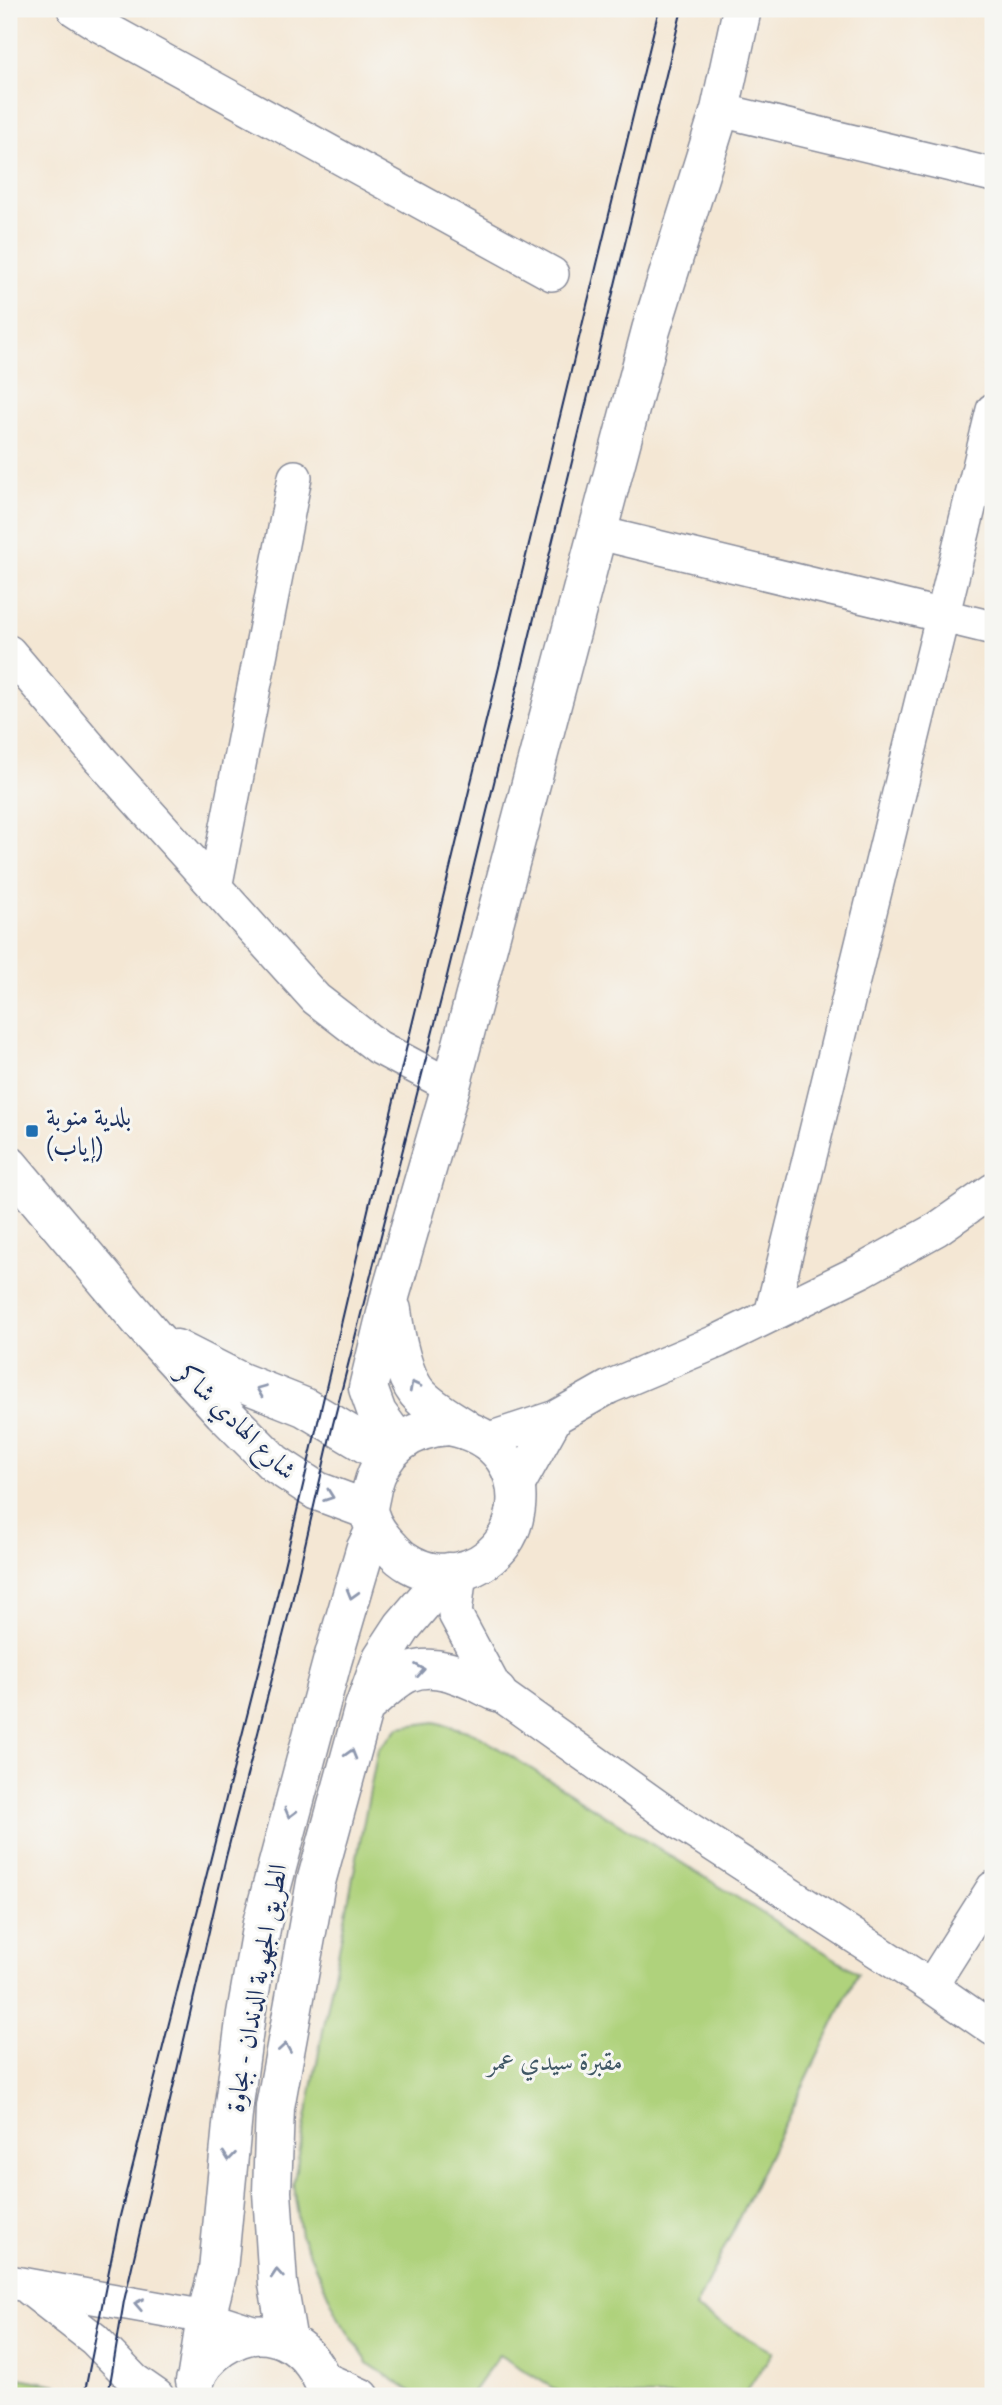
<svg xmlns="http://www.w3.org/2000/svg" width="1002" height="2405" font-family="'IM FELL Great Primer',Amiri,serif">
	<rect width="100%" height="100%" fill="#f6f6f2"/>
	<filter id="ink" filterUnits="userSpaceOnUse"><feTurbulence type="fractalNoise" baseFrequency=".0143" numOctaves="2"/><feDisplacementMap in="SourceGraphic" scale="14" xChannelSelector="R" yChannelSelector="G"/><feConvolveMatrix kernelMatrix="1 2 1 2 8 2 1 2 1" color-interpolation-filters="sRGB"/></filter>
	<filter id="wash" filterUnits="userSpaceOnUse"><feTurbulence type="fractalNoise" baseFrequency=".00686" numOctaves="4" result="noise"/><feDisplacementMap in="SourceGraphic" scale="28" xChannelSelector="R" yChannelSelector="G"/><feGaussianBlur stdDeviation="1.57" result="paint"/><feColorMatrix in="noise" values="0 0 0 0 0 0 0 0 0 0 0 0 0 0 0 0 0 1.4 0 .05"/><feComposite in="paint" operator="in"/></filter>
	<g filter="url(#wash)">
		<rect width="100%" height="100%" fill="#f4e7d4"/>
		<path fill="#afd27b" stroke="#65806c" stroke-width="2" d="M435 1722 474 1733 858 1973 695 2308 773 2352 743 2396H603L596 2392 592 2396H566L499 2355 470 2396H418L369 2364 339 2319 301 2235 293 2185 378 1749 399 1727Z
			M9 2376 57 2385 56 2396H9Z"/>
	</g>
	<g filter="url(#ink)">
		<g fill="none" stroke-linecap="round" stroke-linejoin="round">
			<g stroke="#888b99" stroke-width="36">
				<path id="street" d="M74 9 99 25 552 274
					M720 110 993 175
					M599 533 993 628
					M9 652 100 759 316 999 378 1047 451 1086
					M215 888 295 477
					M771 1315 993 410
					M486 1440 556 1417 609 1387 718 1341 863 1270 937 1229 993 1190
					M516 1489 556 1417
					M460 1571 455 1614 497 1692 686 1827 931 1986 993 2029
					M931 1986 993 1888
					M9 2282 206 2317 262 2335
					M30 2289 94 2339 134 2380 157 2396
					M323 2378 363 2396"/>
			</g>
			<g stroke="#888b99" stroke-width="41">
				<path id="secondary" d="M9 1165 153 1336 223 1412 274 1463 317 1491 368 1510
					M392 1310C395 1334 403 1380 421 1397 434 1410 451 1419 466 1429
					M176 1349 241 1382 304 1407 386 1456
					M449 1426C553 1444 528 1583 433 1572 418 1570 402 1561 392 1549 382 1539 373 1528 369 1514 367 1506 371 1496 372 1488 382 1449 410 1428 449 1426Z
					M398 1442 377 1413 368 1388 391 1293 451 1086 651 330 720 110 742 9
					M364 1707C376 1698 395 1678 408 1673 438 1660 470 1680 497 1692
					M288 2342 278 2284 272 2192 275 2107 316 1882 364 1707 382 1658 403 1626 449 1572
					M197 2375 206 2317 218 2270 234 2104 246 2014 262 1923 332 1662 365 1550 375 1530
					M195 2381C199 2367 210 2356 221 2348 268 2315 315 2347 328 2396"/>
			</g>
			<use href="#street" stroke="#fff" stroke-width="33"/>
			<use href="#secondary" stroke="#fff" stroke-width="38"/>
			<path stroke="#1b2f5e" stroke-width="2" d="M84 2396 119 2220 270 1625 403 1062 659 9
				M108 2396 124 2301 226 1857 292 1601 333 1424 447 976 682 9"/>
		</g>
		<defs><path id="oneway-chevron" d="M-2-3.5L2.5 0L-2 3.5" fill="none" stroke-width="1.6" stroke-linecap="round" stroke-linejoin="round" transform="scale(1.75)"/></defs>
		<g stroke="#8d97ae">
			<use href="#oneway-chevron" transform="translate(414 1386) rotate(-118)"/>
			<use href="#oneway-chevron" transform="translate(261 1390) rotate(-158)"/>
			<use href="#oneway-chevron" transform="translate(329 1496) rotate(20)"/>
			<use href="#oneway-chevron" transform="translate(352 1594) rotate(106)"/>
			<use href="#oneway-chevron" transform="translate(420 1670) rotate(-10)"/>
			<use href="#oneway-chevron" transform="translate(351 1754) rotate(-74)"/>
			<use href="#oneway-chevron" transform="translate(290 1813) rotate(105)"/>
			<use href="#oneway-chevron" transform="translate(285 2048) rotate(-81)"/>
			<use href="#oneway-chevron" transform="translate(229 2156) rotate(96)"/>
			<use href="#oneway-chevron" transform="translate(277 2274) rotate(-94)"/>
			<use href="#oneway-chevron" transform="translate(139 2304) rotate(-169)"/>
		</g>
	</g>
	<rect fill="#1f6fb2" stroke="#f6f6f2" stroke-width="2.5" x="25" y="1124" width="14" height="14" rx="3.5"/>
	<g text-anchor="middle" stroke-width="6" stroke-linejoin="round" paint-order="stroke">
		<g font-size="26" fill="#1b2f5e" stroke="#f6f6f2" text-anchor="start">
			<text x="46" y="1125">بلدية منوبة<tspan x="46" dy="30">(إياب)</tspan></text>
		</g>
		<g font-size="26" fill="#1b2f5e" stroke="#f6f6f2">
			<text transform="translate(237 1421) rotate(44)" y="9">شارع الهادي شاكر</text>
			<text transform="translate(256 1988) rotate(-80)" y="9">الطريق الجهوية الدندان - بجاوة</text>
		</g>
		<g font-size="26" fill="#405865" stroke="#f6f6f2">
			<text x="555" y="2070">مقبرة سيدي عمر</text>
		</g>
	</g>
	<rect width="1002" height="2405" fill="none" stroke="#f6f6f2" stroke-width="35"/>
</svg>
